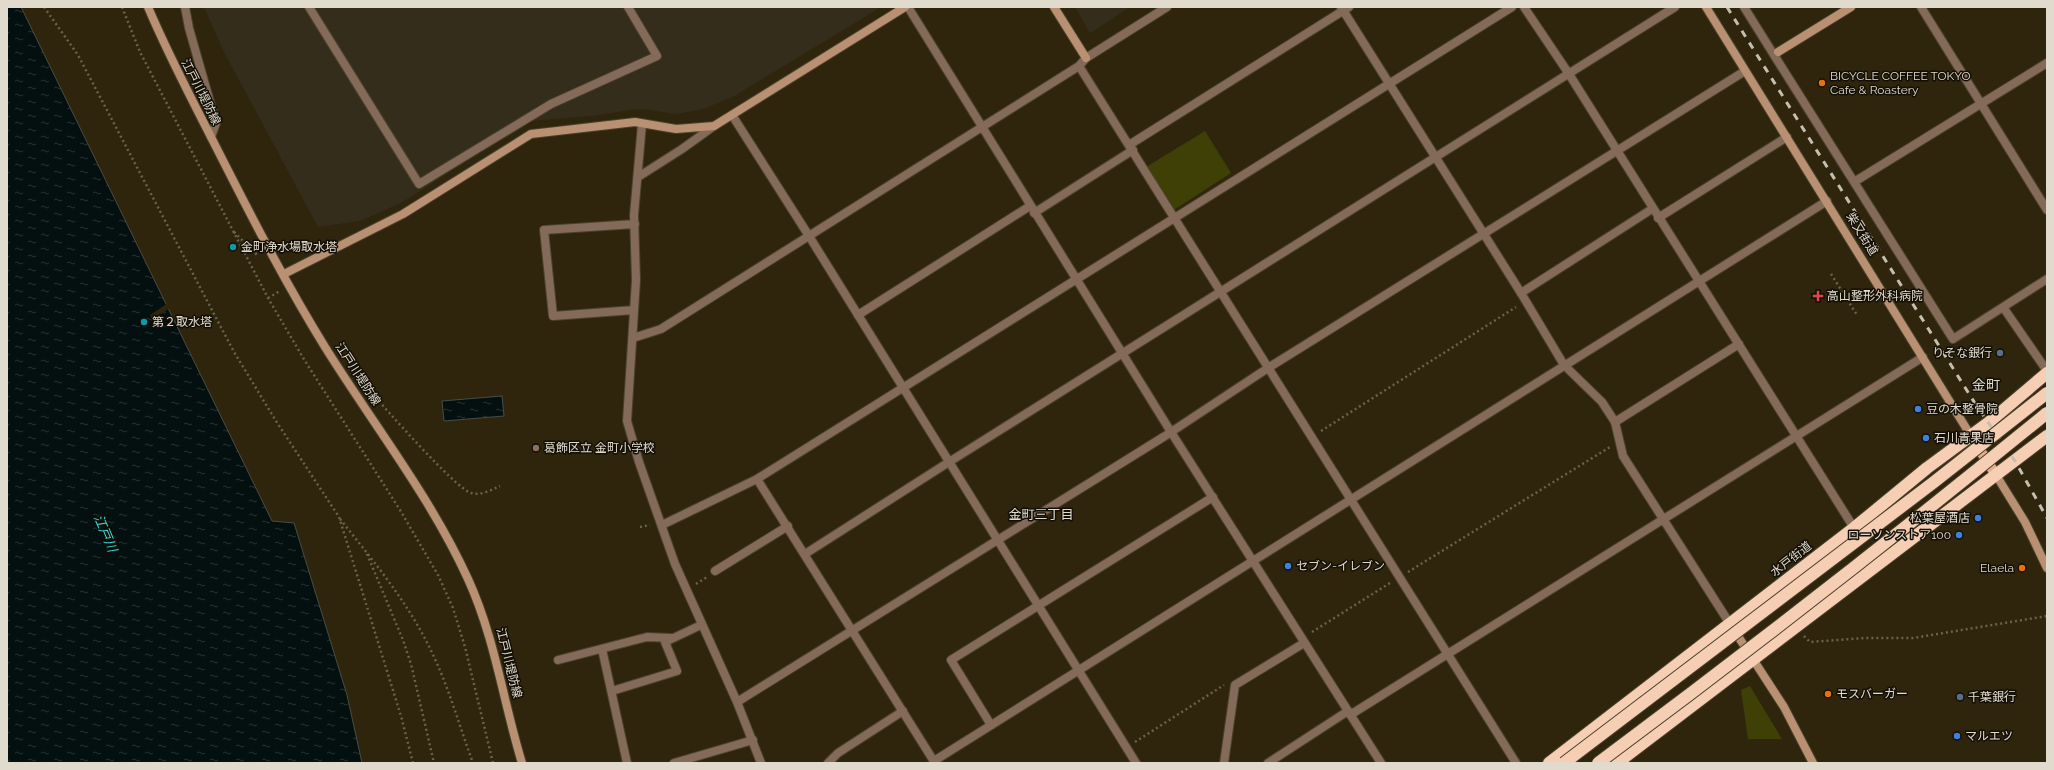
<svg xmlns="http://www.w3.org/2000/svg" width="2054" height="770" font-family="Raleway,'Noto Sans JP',sans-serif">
	<defs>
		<pattern id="water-ripples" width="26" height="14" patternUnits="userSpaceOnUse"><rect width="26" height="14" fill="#041010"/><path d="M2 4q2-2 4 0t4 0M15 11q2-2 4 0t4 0" fill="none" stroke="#283232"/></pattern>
	</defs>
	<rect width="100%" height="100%" fill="#2f250d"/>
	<path fill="#342d1c" d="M204 7H881L736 95 704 109 676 114 643 109 630 110 592 116 530 121 401 203 360 221 318 227 224 52Z
		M1075 7H1130L1090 33Z"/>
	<path fill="#3e4005" d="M1205 131 1231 173 1174 210 1146 167Z
		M1750 686 1782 739H1748L1741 690Z"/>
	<path fill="url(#water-ripples)" stroke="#464d49" d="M7 7H21L272 521 294 523 347 695 362 763H7Z
		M502 396 504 416 444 421 442 401Z"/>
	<path fill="#2f250d" d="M168 303 170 308 152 320 150 315Z"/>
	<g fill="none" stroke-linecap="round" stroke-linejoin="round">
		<g stroke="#4b422c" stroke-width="10">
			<path id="lane" d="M185 7 189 28 216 123 211 137
				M309 7 419 184 551 104 657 56 628 7
				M1524 7 1569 74 1854 528
				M732 115 809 236
				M1129 145 1349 7
				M1034 213 1133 150
				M1658 218 1787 137
				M1521 293 1652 209
				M858 315 1030 206
				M1615 422 1739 344
				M805 554 949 462 1675 7
				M602 649 627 763
				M558 660 647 637 672 638
				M612 691 677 671 665 642 701 625
				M991 725 951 660 1213 497
				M674 763 753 740
				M828 763 838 753 903 711
				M1224 763 1235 685 1304 643
				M1268 763 1348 711"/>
		</g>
		<g stroke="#4b422c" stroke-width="10">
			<path id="street" d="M908 7 1171 432 1381 763
				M1341 7 1521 293 1564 365 1602 402 1615 422 1623 456 1730 624
				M1744 7 1774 55 1777 53
				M1921 7 2047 210
				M1774 55 1953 339 2047 279
				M1079 66 1516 763
				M642 124 634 215 636 280 627 421 639 462 675 564 737 702 761 763
				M638 177 682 149 714 126
				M1854 182 2047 63
				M809 236 1136 763
				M2003 307 2047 371
				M634 310 553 316 544 230 635 224
				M633 338 661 329 1079 66 1086 58 1167 7
				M757 479 935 763
				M662 525 757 479 1512 7
				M715 571 788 526
				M737 702 1165 436 1268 368 1745 71
				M1350 715 1923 357
				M934 761 1827 201"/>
		</g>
		<g stroke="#4b422c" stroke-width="10">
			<path id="secondary" d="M148 7C167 52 189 94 211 137 247 208 283 279 325 347 373 424 430 496 468 579 495 638 503 701 522 763
				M1054 7 1086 58
				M1706 7 1971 436
				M1778 52 1851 7
				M284 274 403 214 531 134 635 122 676 129 714 126 905 7
				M1996 475 2025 522 2047 568
				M1734 630 1784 707 1813 763"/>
		</g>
		<g stroke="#4b422c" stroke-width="12">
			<path id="primary" d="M1971 436 1996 475"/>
		</g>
		<g stroke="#4b422c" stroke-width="14">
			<path id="highway" d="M1549 763 1854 528 1927 468 1988 423 2047 373
				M1617 763 2047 436"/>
		</g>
		<path stroke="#6a624d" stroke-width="2.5" stroke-dasharray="2 3" stroke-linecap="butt" d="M44 7 78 55 234 352 276 421 339 517 401 716 413 763
			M122 7 140 52 268 298 305 361 400 510 438 575 453 608 465 647 493 763
			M234 232 258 256
			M1831 274 1857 315
			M268 298 280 291
			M369 390C384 407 456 489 471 493 481 496 491 490 500 486
			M1321 431 1516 307
			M340 519C375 563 411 606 434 657 450 691 460 728 473 763
			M640 527 650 525
			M367 554 403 640 411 664 434 763
			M1408 572 1610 447
			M696 584 707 577
			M1312 632 1390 583
			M1804 636 1810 642 1864 638H1913L2047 616
			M1135 742 1224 685"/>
		<use href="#lane" stroke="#846a58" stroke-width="8"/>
		<use href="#street" stroke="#846a58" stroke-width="8"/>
		<use href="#secondary" stroke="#b99072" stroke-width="8"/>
		<use href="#primary" stroke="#e3ad87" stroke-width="10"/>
		<use href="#highway" stroke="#f6ceb3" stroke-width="12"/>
		<path stroke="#c5bfaf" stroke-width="3" stroke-dasharray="7 7" stroke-linecap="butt" d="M1727 7 1976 405 2015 461 2047 518"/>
		<g stroke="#4b422c" stroke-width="14" stroke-linecap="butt">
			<path id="highway-bridge" d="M1564 763 1934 482 2047 393
				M1598 763C1750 650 1900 533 2047 413"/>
		</g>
		<use href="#highway-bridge" stroke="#f6ceb3" stroke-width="12"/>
	</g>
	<g fill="#e8710a" stroke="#130f06" stroke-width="1.5">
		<circle cx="1822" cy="83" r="4"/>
		<circle cx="2022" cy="568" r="4"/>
		<circle cx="1828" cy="694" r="4"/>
	</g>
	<g fill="#0f9aa8" stroke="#130f06" stroke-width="1.5">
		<circle cx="233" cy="247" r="4"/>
		<circle cx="144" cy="322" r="4"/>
	</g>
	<path fill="#e0444e" stroke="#130f06" stroke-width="1.5" d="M1816 290h4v4h4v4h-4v4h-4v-4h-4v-4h4z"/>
	<g fill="#5c6f8a" stroke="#130f06" stroke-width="1.5">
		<circle cx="2000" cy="353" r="4"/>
		<circle cx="1960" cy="697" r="4"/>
	</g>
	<g fill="#3f7fe0" stroke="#130f06" stroke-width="1.5">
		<circle cx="1918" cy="409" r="4"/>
		<circle cx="1926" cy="438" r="4"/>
		<circle cx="1978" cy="518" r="4"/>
		<circle cx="1959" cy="535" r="4"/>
		<circle cx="1288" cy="566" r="4"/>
		<circle cx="1957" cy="736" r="4"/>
	</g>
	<circle fill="#8d6e63" stroke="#130f06" stroke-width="1.5" cx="536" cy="448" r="4"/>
	<g text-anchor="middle" stroke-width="3" stroke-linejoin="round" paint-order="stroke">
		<g font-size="12" fill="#e1dbcd" stroke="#130f06" text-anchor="start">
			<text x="1830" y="80">BICYCLE COFFEE TOKYO<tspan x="1830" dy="14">Cafe &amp; Roastery</tspan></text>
			<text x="241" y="251">金町浄水場取水塔</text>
			<text x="1827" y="300">高山整形外科病院</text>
			<text x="152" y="326">第２取水塔</text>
			<text x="1992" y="357" text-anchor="end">りそな銀行</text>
			<text x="1926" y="413">豆の木整骨院</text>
			<text x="1934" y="442">石川青果店</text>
			<text x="544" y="452">葛飾区立 金町小学校</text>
			<text x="1970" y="522" text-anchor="end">松葉屋酒店</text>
			<text x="1951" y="539" text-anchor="end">ローソンストア100</text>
			<text x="1296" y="570">セブン-イレブン</text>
			<text x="2014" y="572" text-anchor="end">Elaela</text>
			<text x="1836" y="698">モスバーガー</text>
			<text x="1968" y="701">千葉銀行</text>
			<text x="1965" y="740">マルエツ</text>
		</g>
		<g font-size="12" fill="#e1dbcd" stroke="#130f06">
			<text transform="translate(201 92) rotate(63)" y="4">江戸川堤防線</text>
			<text transform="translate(1862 234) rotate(58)" y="4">柴又街道</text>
			<text transform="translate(358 374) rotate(57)" y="4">江戸川堤防線</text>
			<text transform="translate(1791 559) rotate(-38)" y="4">水戸街道</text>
			<text transform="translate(509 663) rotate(76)" y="4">江戸川堤防線</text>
		</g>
		<g font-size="13" fill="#e1dbcd" stroke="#130f06">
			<text x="1041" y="519">金町三丁目</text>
		</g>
		<g font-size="13" font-style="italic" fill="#3bdbe0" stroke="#130f06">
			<text transform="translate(106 533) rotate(67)" y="5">江戸川</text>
		</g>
		<g font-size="14" fill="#e1dbcd" stroke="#130f06">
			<text x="1986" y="390">金町</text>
		</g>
	</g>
	<rect width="2054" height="770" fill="none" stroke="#e1dbcd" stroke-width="16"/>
</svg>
